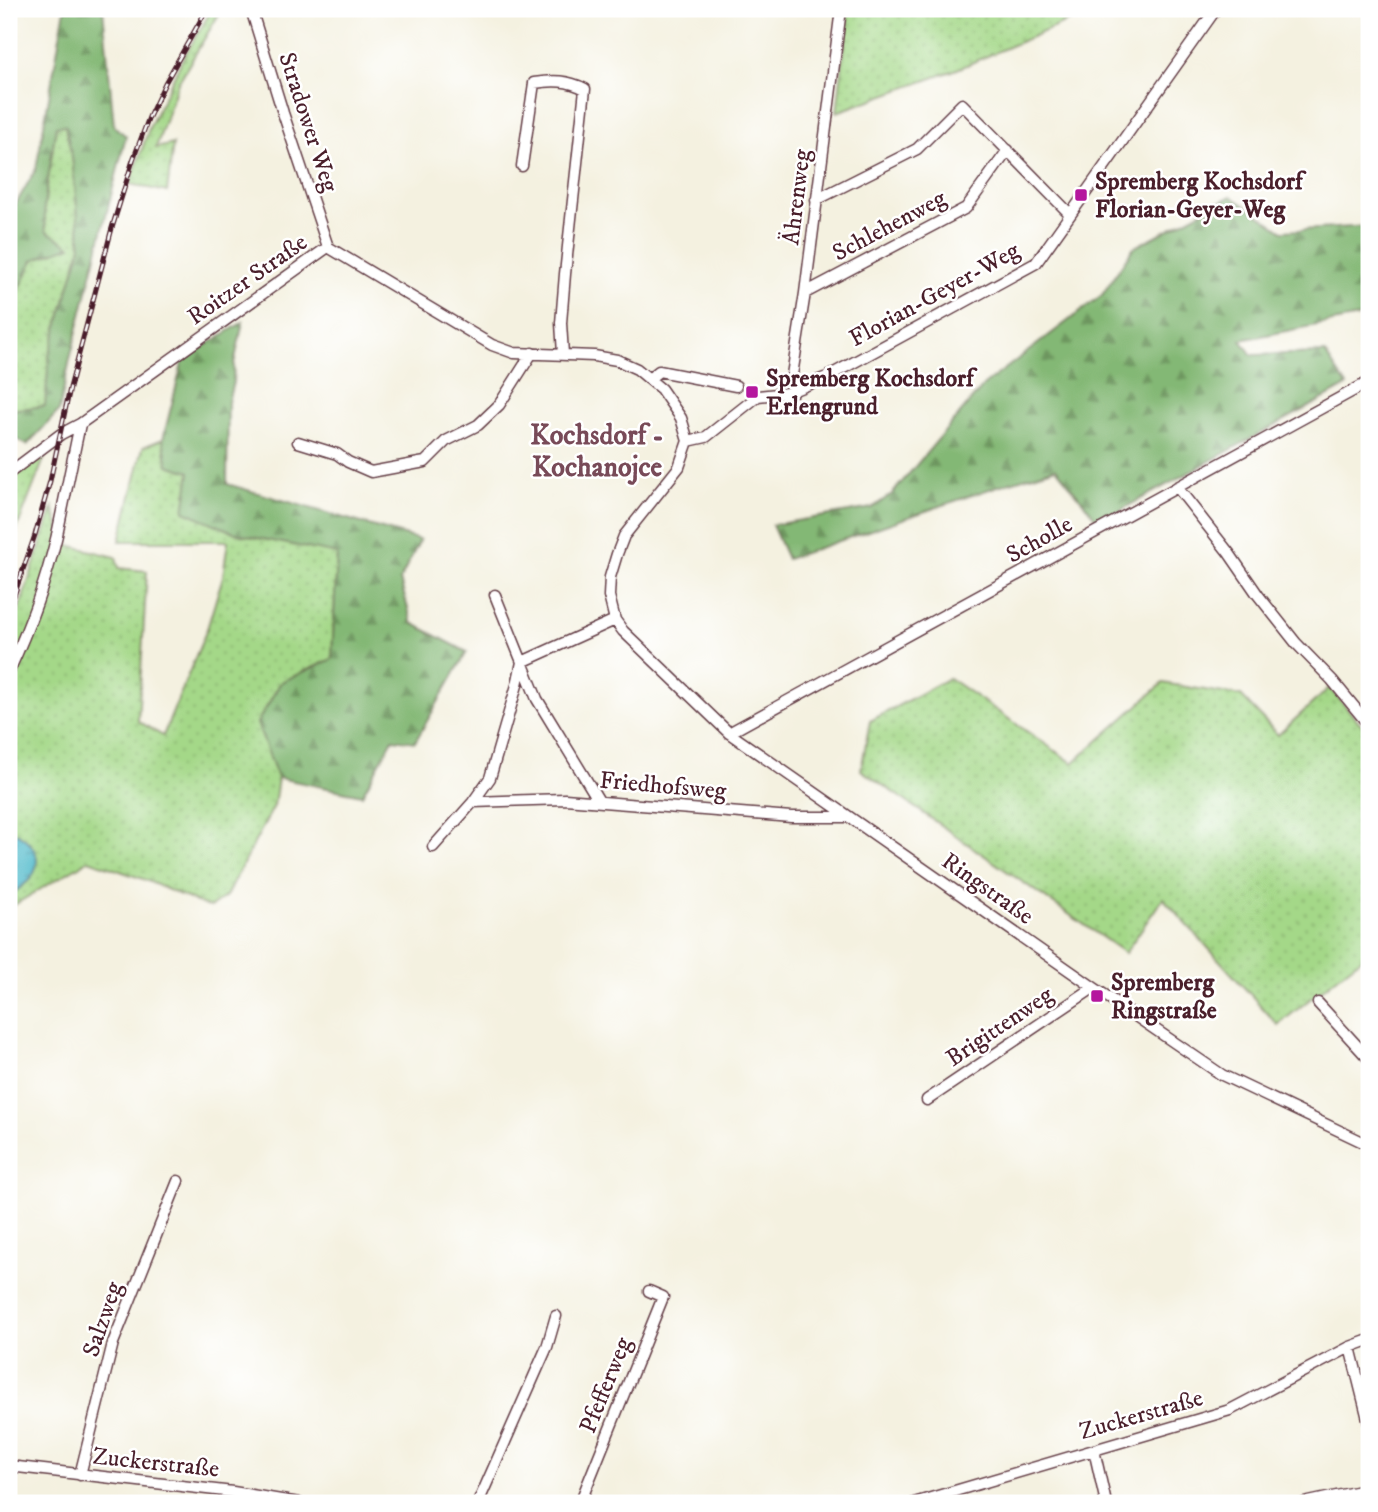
<svg xmlns="http://www.w3.org/2000/svg" width="1378" height="1512" font-family="'IM FELL DW Pica',serif">
	<defs>
		<pattern id="green-dots" width="8" height="8" patternUnits="userSpaceOnUse" patternTransform="scale(1.75)"><rect width="8" height="8" fill="#a4d888"/><path d="M2 2h.1M6 6h.1" fill="none" stroke="#8fb976" stroke-width="1.8" stroke-linecap="round"/></pattern>
		<pattern id="forest-firs" width="22" height="20" patternUnits="userSpaceOnUse" patternTransform="scale(1.75)"><rect width="22" height="20" fill="#83b874"/><path d="M5 1l3.5 6h-7zM16 11l3.5 6h-7z" fill="#6d955f"/></pattern>
		<pattern id="water-ripples" width="26" height="14" patternUnits="userSpaceOnUse" patternTransform="scale(1.75)"><rect width="26" height="14" fill="#4eb9ca"/><path d="M2 4q2-2 4 0t4 0M15 11q2-2 4 0t4 0" fill="none" stroke="#4396a4"/></pattern>
	</defs>
	<rect width="100%" height="100%" fill="#fff"/>
	<filter id="ink" filterUnits="userSpaceOnUse"><feTurbulence type="fractalNoise" baseFrequency=".0143" numOctaves="2"/><feDisplacementMap in="SourceGraphic" scale="14" xChannelSelector="R" yChannelSelector="G"/><feConvolveMatrix kernelMatrix="1 2 1 2 8 2 1 2 1" color-interpolation-filters="sRGB"/></filter>
	<filter id="wash" filterUnits="userSpaceOnUse"><feTurbulence type="fractalNoise" baseFrequency=".00686" numOctaves="4" result="noise"/><feDisplacementMap in="SourceGraphic" scale="28" xChannelSelector="R" yChannelSelector="G"/><feGaussianBlur stdDeviation="1.57" result="paint"/><feColorMatrix in="noise" values="0 0 0 0 0 0 0 0 0 0 0 0 0 0 0 0 0 1.4 0 .05"/><feComposite in="paint" operator="in"/></filter>
	<g filter="url(#wash)">
		<rect width="100%" height="100%" fill="#f4f1e0"/>
		<path fill="url(#green-dots)" stroke="#777c5a" stroke-width="2" d="M212 9H222L178 83 156 148 173 144 167 192 130 184 150 126 182 60Z
			M849 9H1093L1078 17 955 70 837 112Z
			M65 125 72 154 81 247 49 356 46 409 9 410V312L33 260 70 246 46 231 44 206 56 126Z
			M163 439 168 465 190 472 238 534 337 553 332 659 281 682 257 723 278 778 274 806 226 896 211 907 206 906 143 879 89 860 9 908V634L16 619 53 507 64 544 116 557 119 568 147 571 138 721 163 736 207 629 223 576 228 541H120L143 447Z
			M46 454 9 549V481Z
			M949 678 1073 763 1163 683 1241 696 1278 735 1329 688 1369 733V953L1350 967 1278 1025 1163 898 1125 953 861 770 870 721Z"/>
		<path fill="url(#forest-firs)" stroke="#666c50" stroke-width="2" d="M65 9H103L114 126 126 136 70 359 59 411 27 445 9 435V410L45 406 49 356 81 247 72 157 65 125 56 126 44 206 46 231 71 246 33 260 9 312V216L36 169Z
			M1231 196 1283 231 1369 226V315L1241 340 1252 355 1325 353 1347 386 1099 522 1056 468 1004 484 787 559 772 525 872 508 892 494 984 385 1102 295 1133 248Z
			M243 322 234 364 233 382 228 402 227 484 420 540 400 580 412 623 467 652 415 742 393 739 362 795 278 778 257 723 281 682 332 659 337 554 238 534 184 511 190 472 168 465 163 439 183 360Z"/>
		<path fill="url(#water-ripples)" stroke="#4c6c7a" stroke-width="2" d="M9 830C30 838 46 856 31 878 25 885 16 891 9 896Z"/>
	</g>
	<g filter="url(#ink)">
		<g fill="none" stroke-linecap="round" stroke-linejoin="round">
			<g stroke="#643e46" stroke-width="13">
				<path id="minor" d="M251 9 283 113 328 247
					M522 166 534 83C553 80 568 80 585 89L565 274 561 323 563 354
					M816 200 917 149 962 104 1070 214
					M805 293 966 208 1008 150
					M650 378 659 371 736 386
					M794 391 792 375 805 293 841 9
					M688 441 679 467 624 536 617 554 610 577 609 596 615 620 623 631 729 733 1093 987 1222 1075 1369 1145
					M688 441 706 437 758 396 787 393 827 377 1036 263 1216 9
					M298 442 337 454 348 462 371 472 425 462 446 441 478 425 499 405 532 353
					M9 473 61 434 80 424 328 247 492 345 514 353 594 356 617 360 637 369 661 389 681 418 688 441
					M1177 487 1229 553 1258 595 1296 643 1332 680 1369 725
					M9 671C29 628 46 581 57 535 65 498 72 461 80 424
					M729 733 1369 382
					M599 801 537 699 522 662 615 620
					M473 802 565 799 791 817H849
					M433 847 473 802 490 778 517 685 522 662 495 595
					M1318 1003 1369 1059
					M927 1100 1090 990 1093 987
					M1350 1347 1369 1423
					M1094 1450 1106 1503
					M9 1466 233 1492 299 1503
					M80 1475 113 1343 178 1181
					M478 1503 547 1347 556 1316
					M580 1503 663 1297 649 1291
					M914 1503 1230 1410 1350 1347 1369 1340
					M1304 1503 1369 1489"/>
			</g>
			<use href="#minor" stroke="#fff" stroke-width="10"/>
			<g stroke="#4a1f2b" stroke-width="5">
				<path id="rail" d="M9 610 35 535 50 481 70 388 112 228 133 160 149 117 165 83 207 9"/>
			</g>
			<use href="#rail" stroke="#fff" stroke-width="2.5" stroke-dasharray="8" stroke-linecap="butt"/>
		</g>
	</g>
	<g fill="#b5179e" stroke="#fff" stroke-width="2.5">
		<rect x="1074" y="188" width="14" height="14" rx="3.5"/>
		<rect x="745" y="385" width="14" height="14" rx="3.5"/>
		<rect x="1090" y="989" width="14" height="14" rx="3.5"/>
	</g>
	<g text-anchor="middle" stroke-width="5" stroke-linejoin="round" paint-order="stroke">
		<g font-size="24" fill="#4a1f2b" stroke="#fff">
			<text transform="translate(309 122) rotate(72)" y="8">Stradower Weg</text>
			<text transform="translate(796 197) rotate(-83)" y="8">Ährenweg</text>
			<text transform="translate(889 225) rotate(-28)" y="8">Schlehenweg</text>
			<text transform="translate(247 279) rotate(-35)" y="8">Roitzer Straße</text>
			<text transform="translate(934 294) rotate(-29)" y="8">Florian-Geyer-Weg</text>
			<text transform="translate(1039 539) rotate(-29)" y="8">Scholle</text>
			<text transform="translate(663 785) rotate(5)" y="8">Friedhofsweg</text>
			<text transform="translate(988 888) rotate(35)" y="8">Ringstraße</text>
			<text transform="translate(999 1026) rotate(-34)" y="8">Brigittenweg</text>
			<text transform="translate(102 1319) rotate(-71)" y="8">Salzweg</text>
			<text transform="translate(605 1385) rotate(-68)" y="8">Pfefferweg</text>
			<text transform="translate(1141 1414) rotate(-16)" y="8">Zuckerstraße</text>
			<text transform="translate(156 1462) rotate(6)" y="8">Zuckerstraße</text>
		</g>
		<g font-size="24" font-weight="bold" fill="#4a1f2b" stroke="#fff" text-anchor="start">
			<text x="1095" y="189">Spremberg Kochsdorf<tspan x="1095" dy="28">Florian-Geyer-Weg</tspan></text>
			<text x="766" y="386">Spremberg Kochsdorf<tspan x="766" dy="28">Erlengrund</tspan></text>
			<text x="1111" y="990">Spremberg<tspan x="1111" dy="28">Ringstraße</tspan></text>
		</g>
		<g font-size="28" font-weight="bold" fill="#784a58" stroke="#fff">
			<text x="597" y="444">Kochsdorf -<tspan x="597" dy="32">Kochanojce</tspan></text>
		</g>
	</g>
	<rect width="1378" height="1512" fill="none" stroke="#fff" stroke-width="35"/>
</svg>
